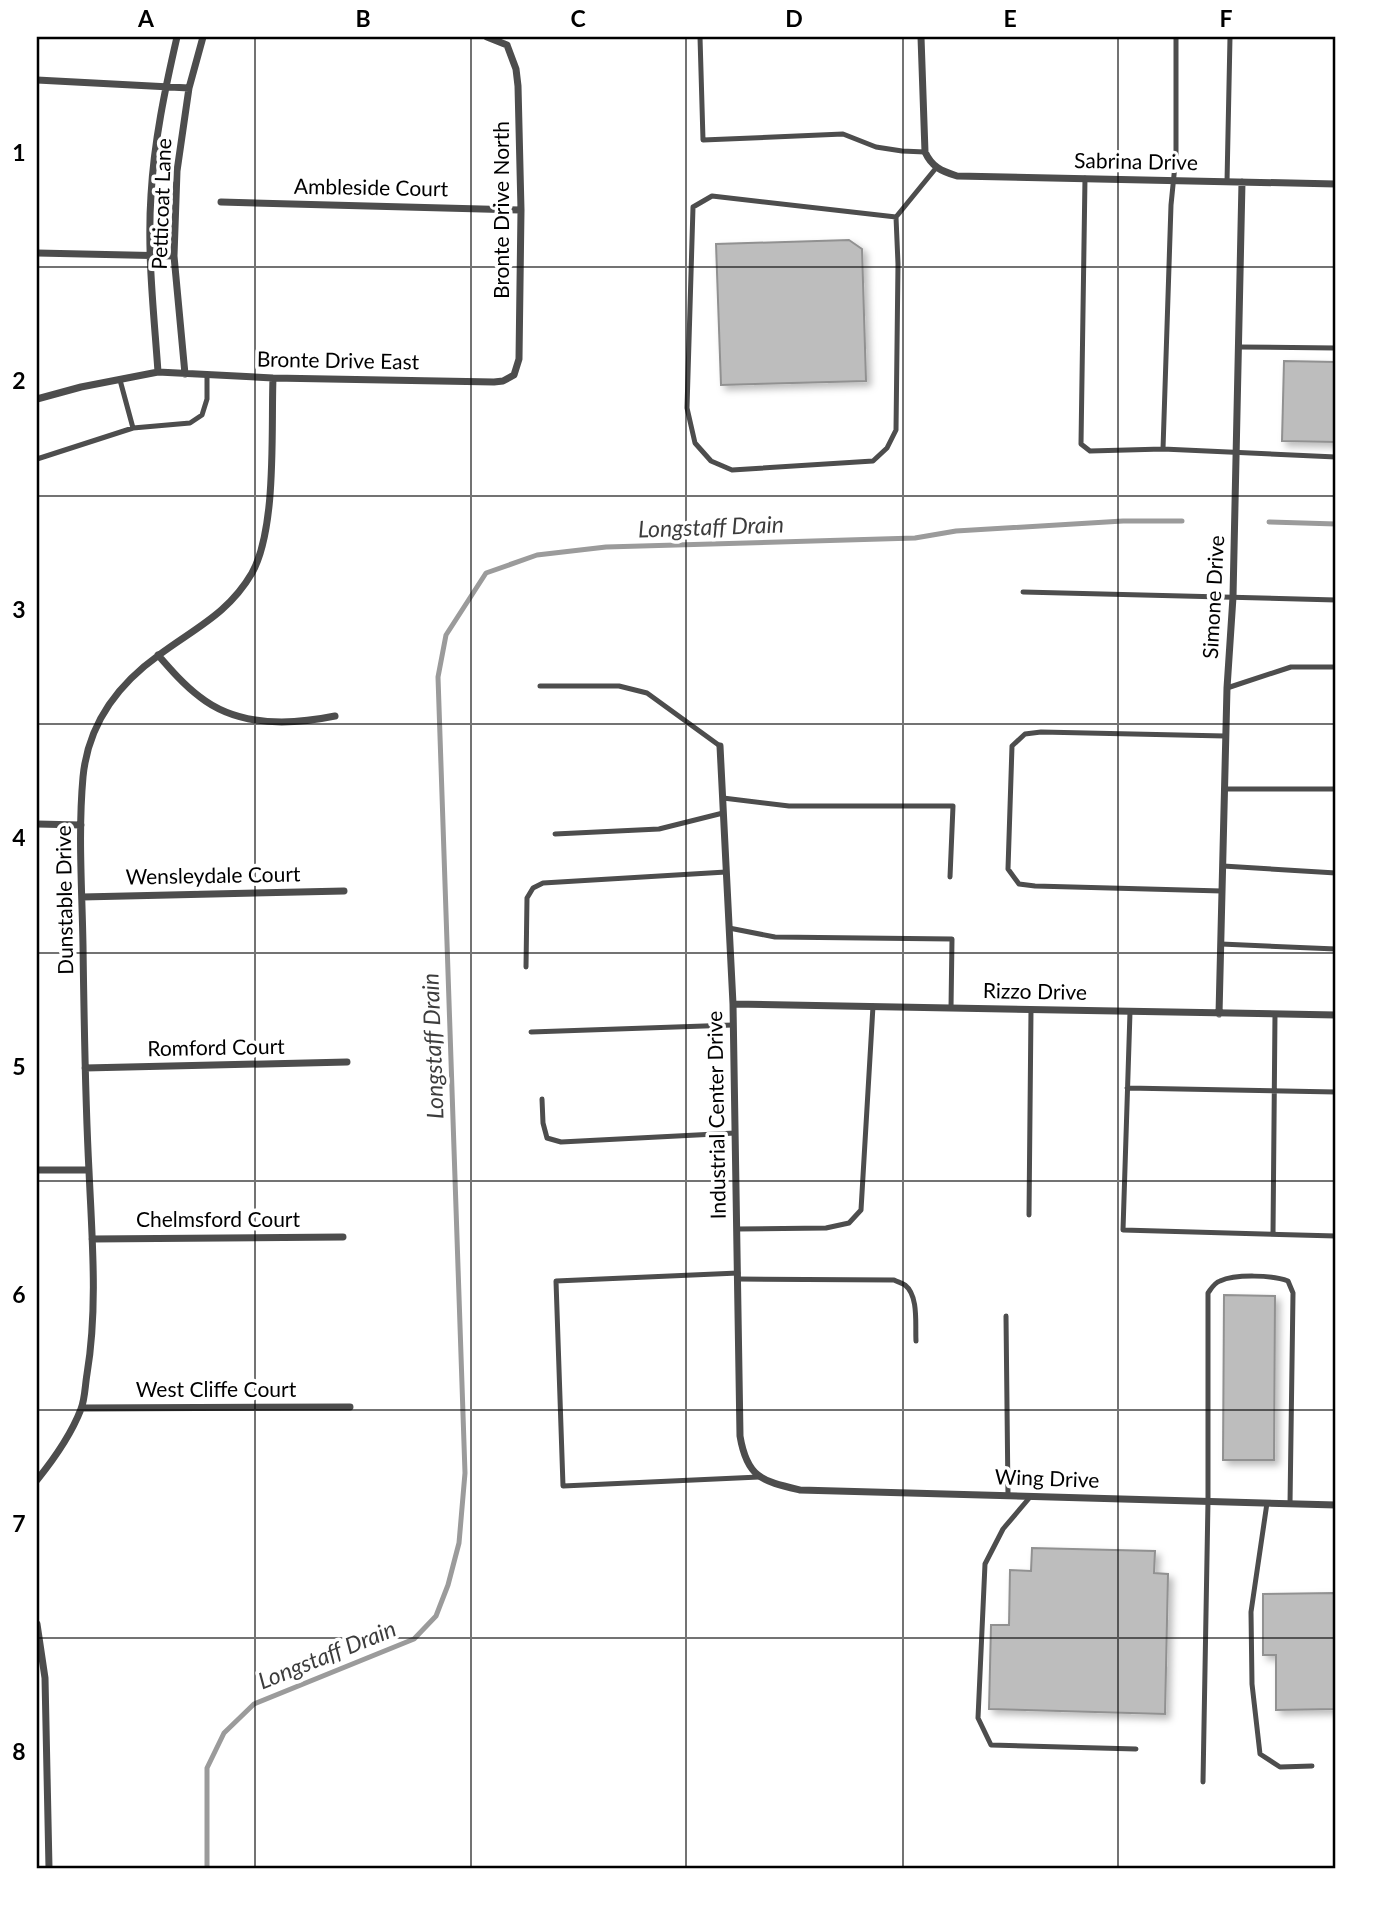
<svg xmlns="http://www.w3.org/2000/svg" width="1373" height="1905" font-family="Lato,sans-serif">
	<defs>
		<filter id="shadow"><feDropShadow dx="4.5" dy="4.5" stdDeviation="3.5" flood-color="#0004"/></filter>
	</defs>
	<rect width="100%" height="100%" fill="#fff"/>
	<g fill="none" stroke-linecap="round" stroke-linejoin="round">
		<path stroke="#9b9b9b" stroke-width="5" d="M1269 522 1336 524
			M207 1868V1768L224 1733 254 1704 414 1639 436 1616 448 1585 459 1543 465 1473 438 677 446 635 486 573 537 555 606 547 915 538 956 531 1123 521H1182"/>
	</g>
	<path fill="#bdbdbd" stroke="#919191" stroke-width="2" filter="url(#shadow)" d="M849 240 862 249 866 381 721 385 716 244Z
		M1284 361 1336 362V442L1282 441Z
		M1224 1295 1275 1296 1274 1460H1223Z
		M1032 1548 1155 1551 1154 1573 1168 1574 1165 1714 989 1709 991 1625H1009L1010 1570 1031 1571Z
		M1334 1593 1336 1709 1276 1710V1655H1263V1594Z"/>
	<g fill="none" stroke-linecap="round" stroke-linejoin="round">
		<path stroke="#4d4d4d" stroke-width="5" d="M700 37 703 140 843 134 876 147 902 151 925 152
			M1085 178 1081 444 1090 451 1163 449 1336 457
			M1227 182 1230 37
			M896 217 712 196 693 207 687 408 695 443 711 461 732 470 873 461 887 448 896 430 898 264 896 217 936 168
			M1238 347 1336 348
			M120 380 133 428
			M1163 449 1171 205 1176 155V37
			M37 459 133 428 190 423 202 415 207 399V375
			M1023 592 1336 600
			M540 686H619L647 693 720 746
			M1227 688 1291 667H1336
			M1224 789H1336
			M723 798 789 806H953L950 877
			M555 834 659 829 723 813
			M1223 866 1336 873
			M1222 891 1035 886 1019 884 1008 869 1012 746 1025 734 1041 732 1225 736
			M729 928 775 937 952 939 951 1008
			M1221 944 1336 949
			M526 967 527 898 533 888 543 883 726 872
			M1130 1012 1123 1230 1336 1236
			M531 1032 733 1025
			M1127 1088 1336 1092
			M542 1099 543 1123 547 1138 561 1142 735 1133
			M1029 1215 1031 1010
			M737 1229 826 1228 849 1223 861 1210 873 1006
			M1273 1234 1275 1014
			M738 1273 556 1281 563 1486 759 1477
			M738 1279 894 1280C898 1282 902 1283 905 1285 919 1296 915 1325 916 1341
			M1006 1316 1008 1496
			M1031 1496 1003 1529 985 1564 978 1718 991 1745 1136 1749
			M1267 1503 1251 1612 1252 1684 1260 1754 1280 1767 1312 1766
			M1203 1782 1208 1501V1293C1211 1289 1214 1283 1220 1281 1235 1274 1273 1275 1288 1281L1293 1293 1290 1504"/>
		<path stroke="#4d4d4d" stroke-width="7" d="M487 37 507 45
			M921 37 925 152C932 167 941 171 957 176L1336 184
			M37 80 189 88
			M221 202 521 210
			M37 253 174 256
			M158 372C154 314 147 254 151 195 154 142 165 89 177 37
			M185 374 174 256 177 171 189 88 203 37
			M37 399 81 387 158 372 273 378 494 382 503 381 514 375 519 359 521 210 518 86 516 69 507 45
			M158 655C171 670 184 685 200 697 238 727 291 725 335 716
			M720 746 733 1004 740 1436C747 1478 762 1481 800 1490L1336 1505
			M37 824 81 825
			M82 897 344 891
			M733 1004 1336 1015
			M1219 1014 1227 688 1233 597 1242 182
			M85 1068 347 1062
			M37 1170H89
			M92 1239 343 1237
			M82 1408 350 1407
			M37 1480C54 1459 71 1435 81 1409 85 1399 85 1386 87 1374 98 1308 92 1238 89 1171 85 1096 84 1020 83 945 82 889 78 833 83 777 88 725 117 685 159 655 195 628 228 614 252 573 277 528 271 430 273 378
			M37 1624 45 1678 49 1868"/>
	</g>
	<path fill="none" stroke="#000" stroke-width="2" stroke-opacity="0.55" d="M255 37V1868M471 37V1868M686 37V1868M903 37V1868M1118 37V1868M37 267H1336M37 496H1336M37 724H1336M37 953H1336M37 1181H1336M37 1410H1336M37 1638H1336"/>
	<g text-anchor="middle" stroke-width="7" stroke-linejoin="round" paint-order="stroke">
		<g font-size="21" fill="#000" stroke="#fff">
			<text transform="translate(1136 162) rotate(1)" y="7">Sabrina Drive</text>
			<text transform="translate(371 188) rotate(1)" y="7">Ambleside Court</text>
			<text transform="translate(162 204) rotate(-88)" y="7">Petticoat Lane</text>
			<text transform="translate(502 210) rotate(-90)" y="7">Bronte Drive North</text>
			<text transform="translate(338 361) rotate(1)" y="7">Bronte Drive East</text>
			<text transform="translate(1214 597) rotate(-87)" y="7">Simone Drive</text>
			<text transform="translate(213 876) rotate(-1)" y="7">Wensleydale Court</text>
			<text transform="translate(65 900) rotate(-91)" y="7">Dunstable Drive</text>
			<text transform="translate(1035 992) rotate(1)" y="7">Rizzo Drive</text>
			<text transform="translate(216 1048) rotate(-1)" y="7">Romford Court</text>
			<text transform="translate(717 1115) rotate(-91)" y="7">Industrial Center Drive</text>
			<text x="218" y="1227">Chelmsford Court</text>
			<text x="216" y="1397">West Cliffe Court</text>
			<text transform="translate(1047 1479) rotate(2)" y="7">Wing Drive</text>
		</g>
		<g font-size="23" font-style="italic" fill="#3c3c3c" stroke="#fff">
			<text transform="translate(711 527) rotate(-2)" y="8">Longstaff Drain</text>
			<text transform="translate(433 1046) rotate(-92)" y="8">Longstaff Drain</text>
			<text transform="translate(327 1655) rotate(-22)" y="8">Longstaff Drain</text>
		</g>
	</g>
	<rect width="1373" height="1905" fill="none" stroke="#ffffff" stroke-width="77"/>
	<rect x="38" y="38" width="1296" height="1829" fill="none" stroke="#000" stroke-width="2.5"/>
	<g font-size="23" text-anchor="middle" font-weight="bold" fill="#000">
		<text x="146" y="27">A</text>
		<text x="363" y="27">B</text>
		<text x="578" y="27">C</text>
		<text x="794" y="27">D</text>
		<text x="1010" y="27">E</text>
		<text x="1226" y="27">F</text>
		<text x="19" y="161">1</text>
		<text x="19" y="389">2</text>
		<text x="19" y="618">3</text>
		<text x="19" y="846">4</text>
		<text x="19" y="1075">5</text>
		<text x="19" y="1303">6</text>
		<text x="19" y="1532">7</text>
		<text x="19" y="1760">8</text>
	</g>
</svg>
